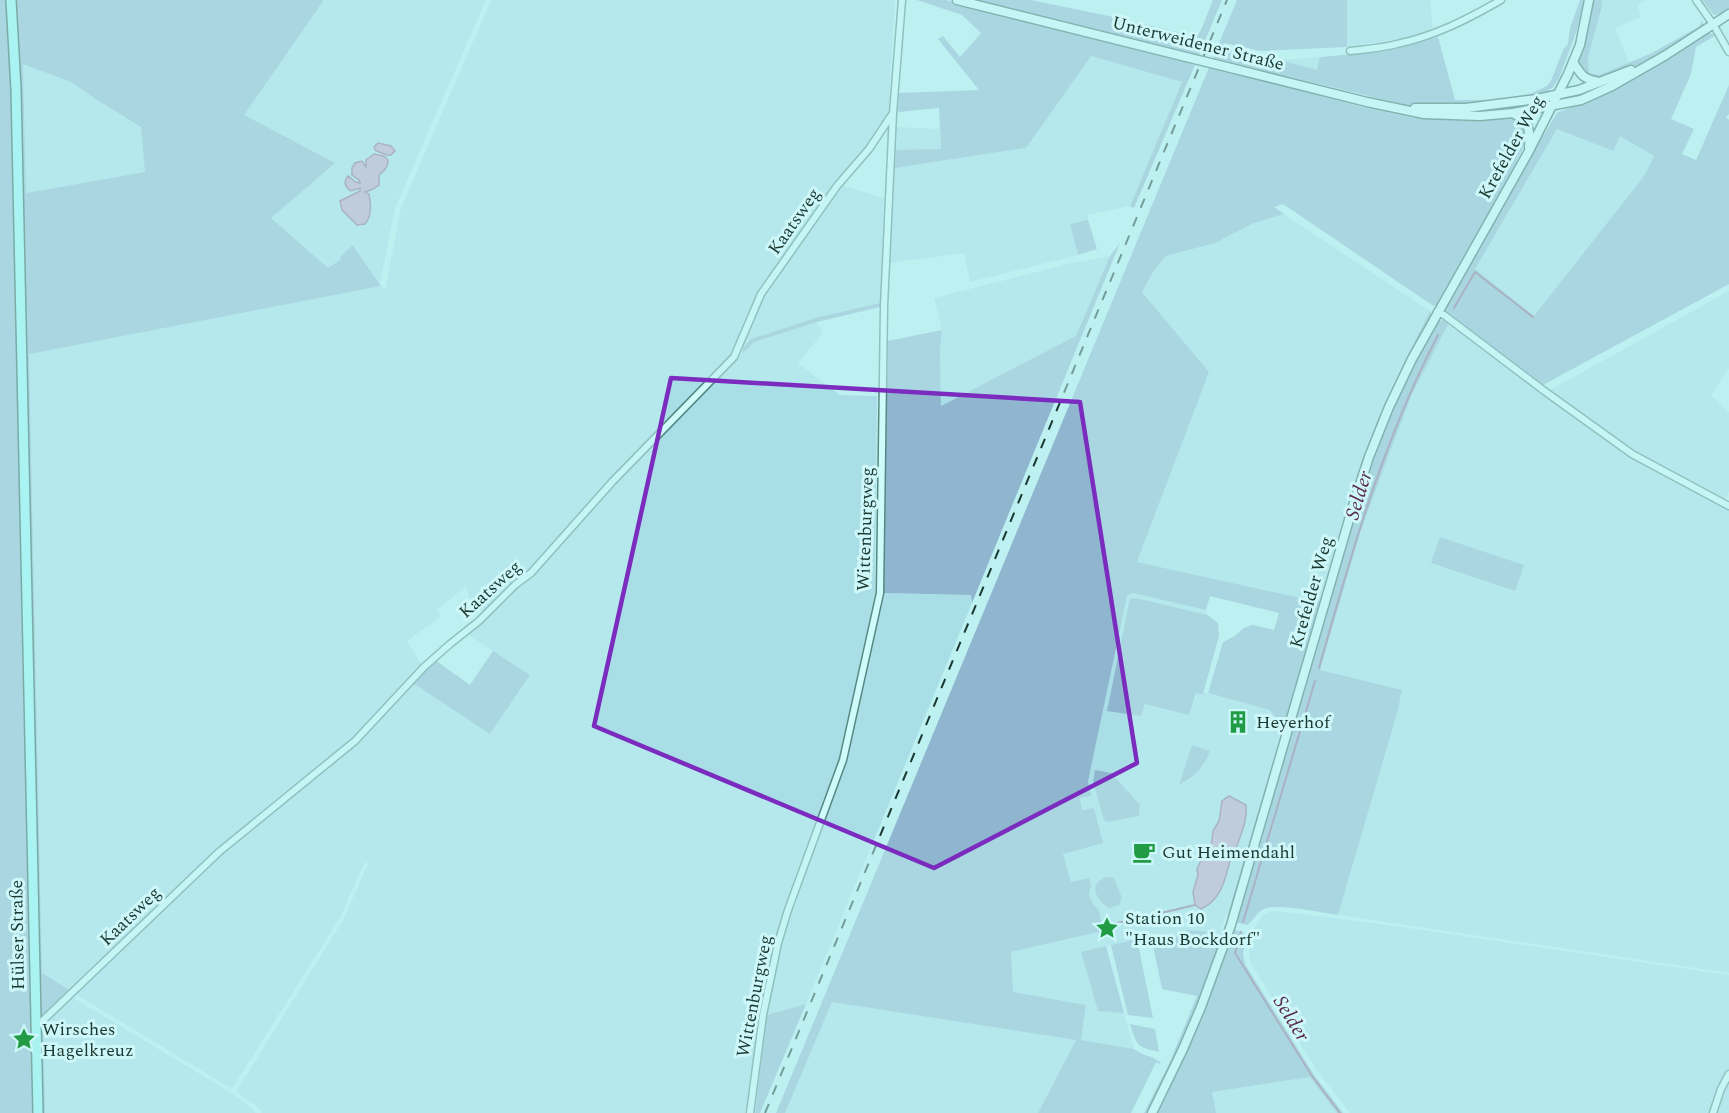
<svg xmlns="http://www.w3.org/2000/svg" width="1729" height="1113" font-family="Spectral,serif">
	<rect width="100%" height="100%" fill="#bdf1f1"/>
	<path fill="#aadee7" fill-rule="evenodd" d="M324 0H486L395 208 380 284 354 245 341 259 328 268 271 218 244 115ZM378 143 391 146V155L384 156 388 160 386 170 379 175V185L373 189 365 191 369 194V219L342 199 360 191V188L348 176 361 183 359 180 353 177 366 167 367 160 374 154H377L375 150Z
		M491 0H895L888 118 758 293 746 317 737 341 726 362 529 571 484 613 471 602 466 586 437 610 441 616 407 641 421 664 353 740 200 865 71 991 42 974 29 353 381 286 385 290 401 208Z
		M1347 0H1430L1433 29 1407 38 1347 47Z
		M1602 0H1646L1638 5 1641 17 1615 28 1629 63 1599 75H1594L1589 73 1588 57 1601 10Z
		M1090 56 1182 82 1130 206 1088 215V220L1071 224 1078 255 970 282 964 253 890 263 895 168 1025 148 1029 144Z
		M1320 57 1318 70 1280 60Z
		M23 64 71 82 97 100 141 127 146 172 26 193Z
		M897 127 940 129 941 150H896Z
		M1557 129 1612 151 1620 135 1654 156 1646 175 1535 317 1475 269Z
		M841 185 884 198 880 303 815 318 751 339 743 348 764 296Z
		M1284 214 1430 311 1392 385 1367 445 1356 476 1319 602 1137 562 1209 372 1142 292 1153 272 1166 256 1215 243 1254 223Z
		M1110 256 1077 336 941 406 940 350 942 330 934 298 1072 263Z
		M1729 291V368L1711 395 1729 412V491L1725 500 1635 451 1550 390Z
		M1450 321 1631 456 1729 509V973L1338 915 1398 710 1402 690 1320 670 1361 530 1388 457 1412 394ZM1440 538 1523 565 1515 591 1432 564Z
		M817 322 822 334 798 363 840 395 877 396 875 593 840 760 775 940 760 1011 752 1078 745 1113H262L255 1105 237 1092V1090L343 920 368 864 365 862 340 918 232 1089 75 994 222 852 356 743 413 682 490 734 530 675 467 634 531 575 579 526 615 482 754 342Z
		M883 593 971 595 972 603 806 1004 767 1015 782 942 845 761Z
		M1133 593 1206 610 1207 615 1136 598 1130 599 1144 703 1189 715 1197 693H1208L1270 710 1284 724 1236 887 1219 936 1214 932 1187 930V936L1169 937H1165L1163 933 1081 952 1098 1011 1124 1013 1134 1049 1081 1040 1086 1005 1013 992 1011 952 1103 931 1099 910 1093 904 1089 895V878L1071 882 1063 854 1082 810 1080 798 1092 796 1088 782 1091 767 1124 603 1127 596ZM1192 746 1210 751 1206 761 1188 780 1180 785ZM1220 808 1235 851 1233 858 1230 861 1222 889 1195 905 1193 892 1203 856 1211 847 1213 831 1219 821Z
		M1272 911 1298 913 1423 930 1729 975V1069L1718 1087 1709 1113H1350L1317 1071 1251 964 1249 951 1256 924 1264 914Z
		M72 997 222 1087 243 1101 256 1113H45L43 1024Z
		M832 1002 1076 1040 1038 1113H785Z
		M1310 1077 1337 1113H1216L1211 1092Z
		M1729 1081V1113H1716L1724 1090Z"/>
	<path fill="#90b5cf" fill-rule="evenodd" d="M0 0H7L13 130 34 1113H0Z
		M16 0H324L244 115 335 163 271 218 328 268 341 259 340 257 353 245 381 286 29 354 42 973 71 991 43 1018 39 1016 18 60ZM23 64 71 82 97 100 141 127 145 172 26 193Z
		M917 0H946L1195 65 1134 208 1130 206 1182 82 1091 56 1029 144 1025 148 895 168 896 150 941 149 939 108 898 112 899 93 979 90 938 39 943 36 960 57 981 33 962 15Z
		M978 0H1031L1123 19 1181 33 1195 39 1201 30 1213 0H1222L1199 55Z
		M1237 0H1347V47L1261 51 1224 43 1221 50 1229 49 1280 60 1317 70 1320 57 1377 52 1400 48 1438 37 1455 100H1494L1530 94 1547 86 1551 81 1563 50 1568 44 1570 28 1580 0H1584L1577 30 1559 78 1553 87 1546 92 1530 97 1451 106 1406 105 1217 59 1213 68 1363 107 1414 118 1476 121 1512 118 1519 121 1526 129 1525 144 1505 184 1436 306 1432 305 1283 204 1274 207 1284 214 1254 223 1215 243 1166 256 1153 272 1142 292 1209 372 1137 562 1319 602C1335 561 1343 516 1357 474 1376 417 1403 364 1430 311L1432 314 1394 387 1229 916H1227L1284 725 1276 723 1277 719 1270 710 1208 693 1223 642 1235 636 1244 628 1253 625 1274 630 1279 613 1210 596 1206 610 1133 593 1127 596 1091 767 1088 782 1092 796 1080 798 1082 810 1094 808 1103 843 1063 854 1071 882 1089 878 1091 885 1089 895 1093 904 1099 910 1103 931 1011 952 1013 992 1086 1005 1081 1040 1134 1049C1142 1056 1153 1055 1161 1063L1160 1064 1156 1062 1131 1113H1038L1076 1040 832 1002 785 1113H776Z
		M1592 0H1602L1601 10 1588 57 1589 73 1599 75 1650 54 1700 26 1702 20 1704 27C1671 46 1638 70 1601 79 1596 80 1592 79 1587 79L1578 64Z
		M1702 0H1729V10L1716 15 1713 14Z
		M1708 33 1716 35 1696 47 1691 74 1671 119 1694 129 1682 154 1696 160 1729 85V114L1726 117 1729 120V284L1543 385 1452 318 1447 313 1445 307 1499 209 1557 113 1607 92ZM1557 129 1613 151 1620 136 1654 156 1645 175 1534 316 1475 269Z
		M1088 220 1097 249 1078 255 1070 224Z
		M1120 243 972 603 971 595 883 593 888 341 942 330 940 350 941 406 1076 336 1110 256Z
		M880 303V307L817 322 754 342 742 354 743 348 751 339 815 318Z
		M1443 320 1450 321 1412 394 1388 457 1361 530 1320 670 1402 690 1398 710 1338 915C1322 913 1278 903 1264 909 1256 912 1254 921 1247 925L1235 922 1357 509C1365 483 1373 456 1383 430 1399 392 1418 357 1437 322Z
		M1440 537 1524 565 1515 591 1431 563Z
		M1136 598 1207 615 1218 623 1219 636 1203 694 1196 693 1189 715 1145 704 1141 716 1107 711 1129 603 1130 599Z
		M493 651 530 675 490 734 413 683 435 660 470 685Z
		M1192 745 1210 751C1205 766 1193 778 1179 785Z
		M1095 770 1111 773 1140 805 1139 816 1108 822 1104 820 1093 782Z
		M1107 877 1114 878 1122 898 1119 905 1109 908C1095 900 1088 883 1107 877Z
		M1233 929 1244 933 1247 936 1243 953 1245 964 1314 1075 1343 1113H1337L1310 1077 1212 1092 1216 1113H1156C1186 1054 1213 993 1233 929Z
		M1187 930 1213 932 1219 936 1222 932 1224 933C1202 995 1178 1055 1147 1113H1144L1169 1064 1197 996 1162 989 1151 936 1164 933 1165 937 1186 936Z
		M1137 939 1153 1018 1128 1015 1111 945Z
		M1106 946 1124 1013 1098 1011 1081 952Z
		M806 1004 760 1113H755L767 1015Z
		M43 1024 45 1113H41L40 1028Z
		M1130 1024 1155 1029 1159 1052C1137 1047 1137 1046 1130 1024Z"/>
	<path fill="#c1a1c1" stroke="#90688e" stroke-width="1.5" d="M378 143 391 146 395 151 391 155H387L376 151 374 147Z
		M374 154 384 156 388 160C388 167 385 170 379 175V185L373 189 365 192 369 194C371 205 372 215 365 224L357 225 342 210 340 201 360 191V188L351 191C345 187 343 182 348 176L356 182 360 183 359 180 352 175V168L355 163 362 161 366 167V160Z
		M1229 796 1246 805C1248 824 1238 839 1233 858L1230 861C1225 880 1221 900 1201 909L1195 905 1193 892 1198 875 1197 869 1203 856 1211 847 1213 831 1219 821 1222 801Z"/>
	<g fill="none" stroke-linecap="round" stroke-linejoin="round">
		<path stroke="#90688e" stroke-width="2" d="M1454 308 1475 272 1533 317
			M1319 668C1351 554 1383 441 1438 335
			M1140 918 1195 905
			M1243 922 1315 681
			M1113 924 1138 918
			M1241 932 1235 953 1312 1076 1340 1113"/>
		<g stroke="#558981" stroke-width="9">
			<path id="street" d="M1696 0 1713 24 1729 52
				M1350 51C1366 49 1382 48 1397 44 1435 36 1468 19 1501 0
				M1437 312 1444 315 1543 390 1632 454 1729 506
				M36 1027 219 852 355 741 424 667 450 644 479 621 515 585 531 573 613 481 734 357 761 294 837 186 869 149 893 113
				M750 1113 763 1015 778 943 788 910 843 760 880 593 884 306 893 113 902 0
				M1713 1113 1721 1089 1729 1074"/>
		</g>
		<g stroke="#386b61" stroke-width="11">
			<path id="secondary" d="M957 0 1186 57
				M1573 62C1581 75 1583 79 1599 82
				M1231 68 1367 102 1424 114 1480 116 1513 113 1581 100 1612 86 1666 55 1729 14
				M1415 108H1466L1537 99 1579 90 1631 70
				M1514 114C1530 120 1530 132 1529 147
				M1152 1113 1183 1049 1201 1007 1231 925 1353 506 1369 457 1389 407 1412 359 1529 151 1568 74 1580 45 1589 0"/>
		</g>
		<g stroke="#2a564c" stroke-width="12">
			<path id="primary" d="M11 0 16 89 38 1113"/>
		</g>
		<use href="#street" stroke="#d0fbfb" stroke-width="6"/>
		<use href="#secondary" stroke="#d0fbfb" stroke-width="8"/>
		<use href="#primary" stroke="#91f7f6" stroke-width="9"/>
		<path stroke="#1b3831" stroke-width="2" stroke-dasharray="10 10" stroke-linecap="butt" d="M765 1113 1227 0"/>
		<g stroke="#386b61" stroke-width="11" stroke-linecap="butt">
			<path id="secondary-bridge" d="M1186 57 1231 68"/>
		</g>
		<use href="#secondary-bridge" stroke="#d0fbfb" stroke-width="8"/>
	</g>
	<path d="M0 0H1729V1113H0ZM671 378 1080 402 1137 763 934 868 594 726Z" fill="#bdf1f1" fill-opacity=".55" fill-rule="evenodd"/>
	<path fill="none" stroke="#7b2cbf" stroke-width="4.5" stroke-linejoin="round" d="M671 378 1080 402 1137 763 934 868 594 726Z"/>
	<defs>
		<g id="building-bare" transform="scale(1.8)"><path d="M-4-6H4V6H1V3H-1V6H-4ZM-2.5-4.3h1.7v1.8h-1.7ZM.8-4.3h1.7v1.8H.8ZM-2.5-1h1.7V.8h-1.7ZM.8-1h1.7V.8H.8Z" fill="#219c45" stroke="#cdf7f8" stroke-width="2.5" paint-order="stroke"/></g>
		<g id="cafe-bare" transform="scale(1.8)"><path d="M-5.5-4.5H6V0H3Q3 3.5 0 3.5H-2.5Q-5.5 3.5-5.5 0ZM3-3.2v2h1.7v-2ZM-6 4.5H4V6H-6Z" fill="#219c45" stroke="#cdf7f8" stroke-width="2.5" paint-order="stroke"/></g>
		<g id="sight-bare" transform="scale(1.8)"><path d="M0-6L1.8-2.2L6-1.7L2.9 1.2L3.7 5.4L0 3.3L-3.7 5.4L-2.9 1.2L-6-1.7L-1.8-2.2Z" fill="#219c45" stroke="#cdf7f8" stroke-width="2.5" paint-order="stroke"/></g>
	</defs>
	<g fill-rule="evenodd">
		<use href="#building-bare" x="1238" y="722"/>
		<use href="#cafe-bare" x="1144" y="852"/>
		<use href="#sight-bare" x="1107" y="928"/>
		<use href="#sight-bare" x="24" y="1039"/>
	</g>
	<g text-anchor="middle" stroke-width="6" stroke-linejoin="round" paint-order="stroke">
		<g font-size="18" fill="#1b3831" stroke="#cdf7f8">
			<text transform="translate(1198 43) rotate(14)" y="6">Unterweidener Straße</text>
			<text transform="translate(1511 147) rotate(-61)" y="6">Krefelder Weg</text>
			<text transform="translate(794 221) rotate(-55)" y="6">Kaatsweg</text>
			<text transform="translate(865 529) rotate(-88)" y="6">Wittenburgweg</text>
			<text transform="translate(490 589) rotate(-42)" y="6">Kaatsweg</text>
			<text transform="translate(1311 592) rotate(-74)" y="6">Krefelder Weg</text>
			<text transform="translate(130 916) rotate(-44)" y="6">Kaatsweg</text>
			<text transform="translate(17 935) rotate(-91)" y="6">Hülser Straße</text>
			<text transform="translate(754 996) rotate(-79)" y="6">Wittenburgweg</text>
		</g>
		<g font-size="18" fill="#1b3831" stroke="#cdf7f8" text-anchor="start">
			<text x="1256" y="728">Heyerhof</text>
			<text x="1162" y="858">Gut Heimendahl</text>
			<text x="1125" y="924">Station 10<tspan x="1125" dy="21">"Haus Bockdorf"</tspan></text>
			<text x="42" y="1035">Wirsches<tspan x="42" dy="21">Hagelkreuz</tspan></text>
		</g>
		<g font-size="20" font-style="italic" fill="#59294d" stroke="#cdf7f8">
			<text transform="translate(1358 495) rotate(-73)" y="7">Selder</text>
			<text transform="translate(1292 1018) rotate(58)" y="7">Selder</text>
		</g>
	</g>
</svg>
